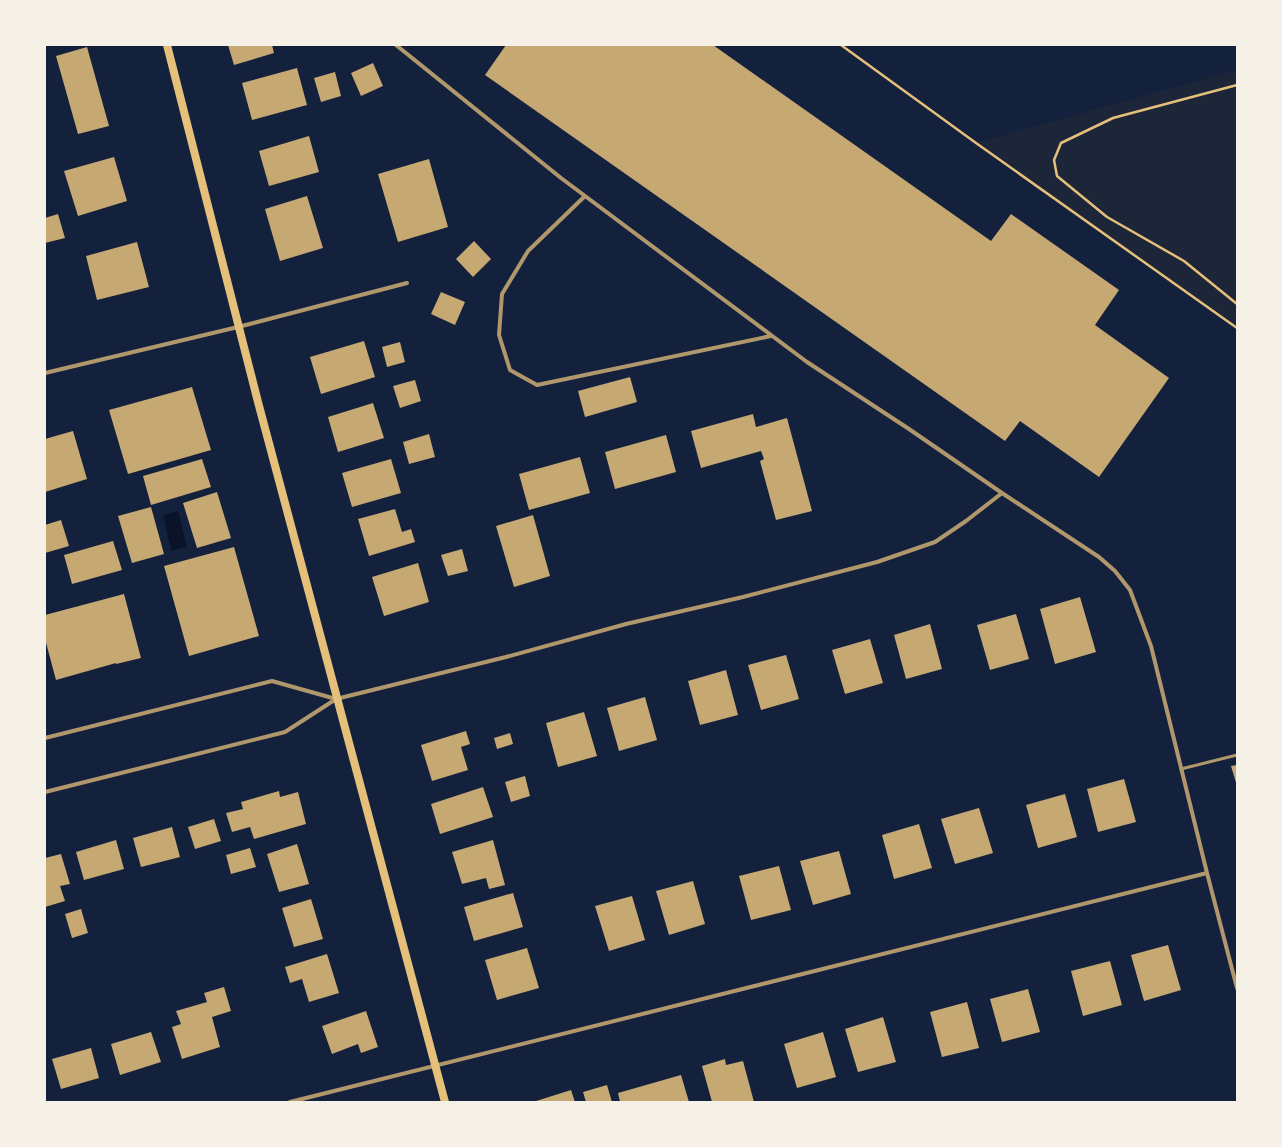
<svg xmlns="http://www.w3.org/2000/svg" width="1282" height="1147" font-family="Georgia,serif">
	<rect width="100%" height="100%" fill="#14213d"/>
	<path fill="#1d2539" d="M1237 70V328L976 143Z"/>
	<path fill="#0b132b" d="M178 511 187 547 171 551 163 515Z"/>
	<path fill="#c6a872" d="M228 45H272L274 53 234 65Z
		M506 45H713L991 241 1011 214 1119 290 1095 325 1169 378 1099 477 1020 421 1005 441 485 75Z
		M87 47 109 126 78 134 56 56Z
		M373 63 383 86 361 96 351 73Z
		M297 68 307 105 252 120 242 83Z
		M335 72 341 96 321 102 314 78Z
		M309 136 319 172 269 186 259 151Z
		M114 157 127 201 78 216 64 171Z
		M429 159 448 227 398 242 378 174Z
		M307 196 323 248 280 261 265 209Z
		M58 214 65 238 45 243V218Z
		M474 241 491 259 473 277 456 259Z
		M137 242 149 287 97 300 86 256Z
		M441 292 465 302 455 325 431 314Z
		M364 341 375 377 321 394 310 357Z
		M400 342 405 362 387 367 382 347Z
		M630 377 637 402 585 417 578 391Z
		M415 380 421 401 400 408 393 386Z
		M192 387 211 450 128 474 109 410Z
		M373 403 384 438 338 452 328 417Z
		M753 414 756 427 787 418 812 511 776 520 760 461 764 459 761 451 701 468 691 431Z
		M73 431 87 479 45 492V439Z
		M429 434 435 457 409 464 403 442Z
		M666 435 676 472 615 489 605 452Z
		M580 457 590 493 529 510 519 474Z
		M202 459 211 487 151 505 143 476Z
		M391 459 401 493 352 507 342 473Z
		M217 492 231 538 197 548 183 503Z
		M151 507 164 554 132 563 118 516Z
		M395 509 402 532 411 529 415 542 369 556 358 519Z
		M533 515 550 576 514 587 496 526Z
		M61 520 69 546 45 553V525Z
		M113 541 122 570 72 584 64 555Z
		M234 547 259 636 189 656 164 566Z
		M462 549 468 571 448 576 441 555Z
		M418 563 429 602 384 616 372 577Z
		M124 594 141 658 116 664V663L56 680 45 639V615Z
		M1080 597 1096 652 1055 664 1040 609Z
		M1016 614 1029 659 990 670 977 625Z
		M930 624 942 669 906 679 894 635Z
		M870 639 883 683 845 694 832 650Z
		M786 655 799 699 761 710 748 665Z
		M726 670 738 715 700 725 688 681Z
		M645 697 657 740 619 751 607 708Z
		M584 712 597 756 558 767 546 723Z
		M466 731 470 744 461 747 468 770 432 781 421 745Z
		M510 733 513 744 497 749 494 738Z
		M1237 765V786L1231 766Z
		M525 776 530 796 511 802 505 782Z
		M1124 779 1136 822 1098 832 1087 789Z
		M483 787 493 817 440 834 431 804Z
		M279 791 280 797 298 792 306 824 254 839 250 827 232 832 226 813 243 809 241 802Z
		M1065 794 1077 837 1038 848 1026 805Z
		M979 808 993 853 955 864 941 819Z
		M214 819 221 841 195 849 188 827Z
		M919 824 932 868 894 879 882 835Z
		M172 827 180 857 141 867 133 838Z
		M116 840 124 869 84 880 76 852Z
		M493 840 505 885 489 889 486 878 462 884 452 852Z
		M297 844 309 884 279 892 267 854Z
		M250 848 256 867 231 874 226 855Z
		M839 851 851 894 813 905 800 861Z
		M61 854 70 884 60 886 65 901 45 907V858Z
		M779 866 791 910 751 920 739 876Z
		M693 881 705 924 669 935 656 891Z
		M513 893 523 927 474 941 464 907Z
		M632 896 645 940 609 951 595 906Z
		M311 899 323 939 294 947 282 908Z
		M81 909 88 933 72 938 65 914Z
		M1168 945 1181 990 1144 1001 1131 955Z
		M527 948 539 988 497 1000 485 960Z
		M327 954 339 993 309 1002 302 979 290 983 285 967Z
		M1110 961 1122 1005 1083 1016 1071 971Z
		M224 987 231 1011 212 1017 220 1047 182 1059 172 1027 181 1024 176 1011 207 1002 204 993Z
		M1028 989 1040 1032 1002 1042 990 999Z
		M967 1002 979 1048 942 1057 930 1012Z
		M366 1011 378 1047 361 1053 358 1044 332 1054 322 1026Z
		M883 1017 896 1062 858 1072 845 1029Z
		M151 1032 161 1062 120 1075 111 1044Z
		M823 1032 836 1077 797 1088 784 1044Z
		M91 1048 99 1078 61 1089 52 1059Z
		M725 1059 726 1065 743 1061 754 1102H712L702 1066Z
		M681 1075 689 1102H620L618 1093Z
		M607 1085 612 1102H586L583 1092Z
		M571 1090 575 1102H533Z"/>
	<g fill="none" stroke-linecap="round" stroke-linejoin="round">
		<path stroke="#e5c07b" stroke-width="2.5" d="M841 45 976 143 1237 328
			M1237 85 1113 118 1061 143 1054 160 1057 176 1107 217 1184 261 1237 304"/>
		<path stroke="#b1986c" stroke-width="3" d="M1181 769 1237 755"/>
		<path stroke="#b1986c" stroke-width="4" d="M396 45 561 178 807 362 909 429 1002 493 1099 557 1115 571 1130 590 1151 646 1207 873 1237 988
			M585 196 528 251 502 294 499 335 510 370 537 385 771 336
			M45 373 238 327 407 283
			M45 738 272 681 336 699
			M45 792 285 732 336 699 506 657 626 624 743 597 877 562 935 542 966 521 1002 493
			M290 1102 1207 873"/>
		<path stroke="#e5c07b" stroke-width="8" d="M167 45 258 402 445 1102"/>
	</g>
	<rect width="1282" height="1147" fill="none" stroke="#f6f1e7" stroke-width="92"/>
</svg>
